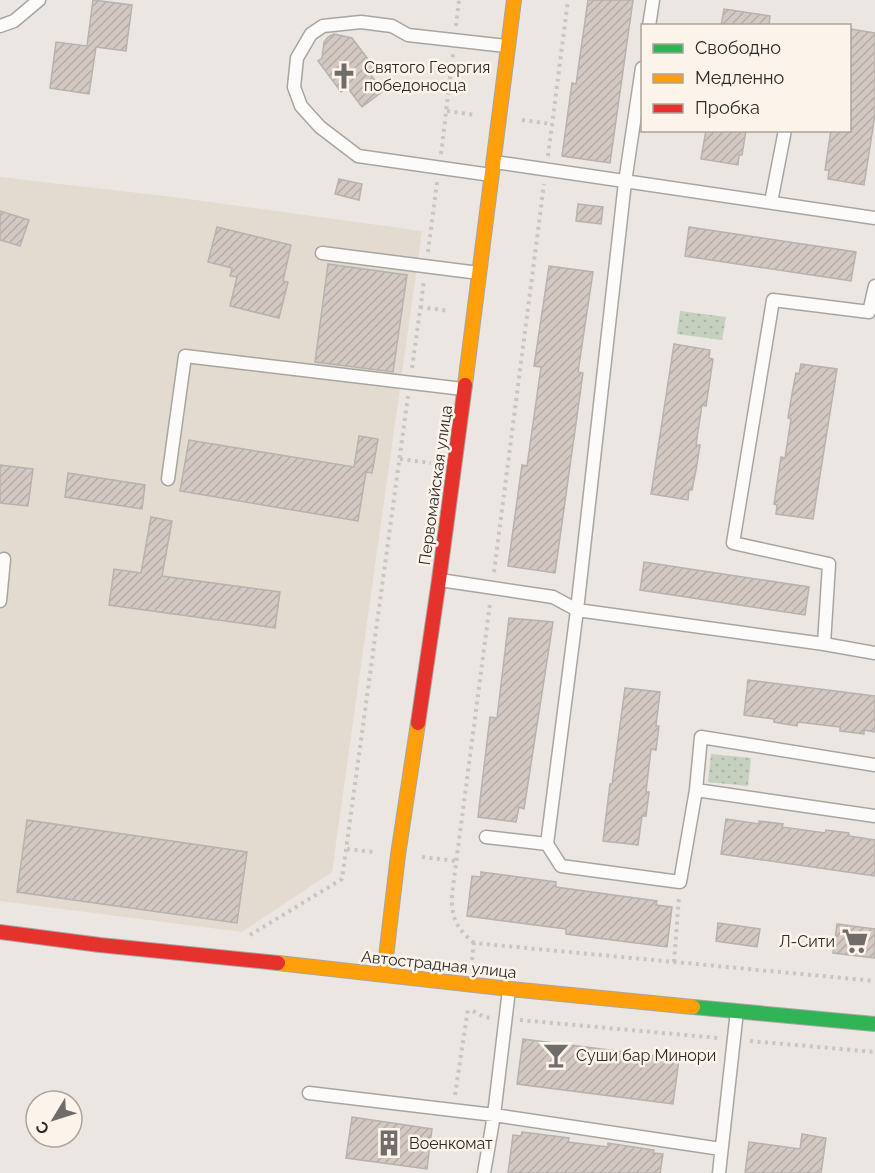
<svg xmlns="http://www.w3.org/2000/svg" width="875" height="1173" font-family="Raleway,sans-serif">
	<defs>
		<pattern id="park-dots" width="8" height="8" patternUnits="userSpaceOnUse" patternTransform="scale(1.5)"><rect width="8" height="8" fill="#c5d0bf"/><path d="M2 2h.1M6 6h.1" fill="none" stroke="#aab3a4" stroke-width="1.8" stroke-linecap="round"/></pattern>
		<pattern id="building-hatch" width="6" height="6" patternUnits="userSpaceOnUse" patternTransform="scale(1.5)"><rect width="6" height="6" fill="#d4c8c2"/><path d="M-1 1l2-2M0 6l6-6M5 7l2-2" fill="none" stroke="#b6aca7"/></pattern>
	</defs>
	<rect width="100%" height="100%" fill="#ebe6e1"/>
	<path fill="#e3dbd0" d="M0 177 173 197 422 231 332 872 242 932 0 901Z"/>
	<path fill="url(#park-dots)" d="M680 311 726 317 722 340 677 334Z
		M711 754 751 758 748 786 708 782Z"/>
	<path fill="url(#building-hatch)" stroke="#b6b2af" stroke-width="1.5" d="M93 0 132 5 126 51 96 47 89 94 50 88 56 42 87 46Z
		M588 0H633L610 163 562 156 572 83 576 84Z
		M724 9 770 16 769 26H721Z
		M851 29 875 33V115L864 185 828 179 829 170H825L831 130H849V38Z
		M334 34 352 38 374 67 368 71 383 91 362 107 347 87 341 92 318 61 322 58 324 42 328 37Z
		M706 130H746L742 155H739L738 165 701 159Z
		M339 179 362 184 359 200 335 194Z
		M578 204 603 207 601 224 576 221Z
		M0 211 29 220 20 246 0 240Z
		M217 227 291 245 283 281 288 282 279 318 230 306 237 277 230 276 232 268 208 262Z
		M689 227 856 252 851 281 685 256Z
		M328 264 407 275 393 372 315 362Z
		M549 266 593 272 578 372 583 373 555 573 508 566 522 465 527 466 541 367 534 366Z
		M674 344 710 350 709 358 713 359 706 406 702 405 696 445H700L696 470 692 490H689L688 500 651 494Z
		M801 364 837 369 813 519 776 514 777 505 774 504 781 457 785 458 791 419 788 418 792 394 796 373 799 374Z
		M359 436 378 439 372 473 366 472 358 521 180 491 189 440 354 467Z
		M0 465 33 469 28 506 0 503Z
		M68 473 145 485 142 509 65 497Z
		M151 517 172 521 162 576 280 592 275 628 109 605 114 569 141 573Z
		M644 562 809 587 805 615 640 590Z
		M509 618 553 622 524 809 519 807 516 822 478 817 490 717 497 718Z
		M748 680 875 696V732L864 730V734L840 731V727L798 722 797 726 774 722V719L744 715Z
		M625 688 660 692 656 726H659L656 750 651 749 646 792H649L646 816H642L638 845 603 841 610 784H612Z
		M726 819 759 824V821L783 824 782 827 825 833 826 830 849 833V836L875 840V876L721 854Z
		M27 820 247 852 237 923 17 892Z
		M481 872 556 882V887L657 901 656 905 672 907 667 947 566 934V929L467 916 472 876 481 877Z
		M718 923 760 929 757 947 716 941Z
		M837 924 875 929V958L833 953Z
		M523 1039 679 1059 673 1104 517 1084Z
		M352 1117 432 1129 427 1169 346 1158Z
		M522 1132 569 1138 568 1142 608 1147V1143L654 1150 653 1153 663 1154 660 1173H508L513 1135 521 1136Z
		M802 1134 826 1138 821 1173H745L749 1142 800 1149Z"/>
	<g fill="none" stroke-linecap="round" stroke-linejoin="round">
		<g stroke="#a8a5a1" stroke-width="15">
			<path id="lane" d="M0 26 14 21 39 0
				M649 26 653 0
				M495 162 875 218
				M491 175 358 156 320 127 301 106 294 87 297 58 311 34 323 26 361 22 392 26 408 35 506 46
				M771 202 785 130
				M322 253 479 273
				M168 479 185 356 463 389
				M440 580 553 597 577 610 824 644 875 653
				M0 601 4 559
				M824 644 829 564 733 543 773 300 869 312 875 286
				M696 790 875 816
				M486 837 547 844 577 610 625 182 642 68
				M547 844 561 866 680 882 696 790 701 737 875 765
				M309 1093 494 1115 721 1149
				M484 1173 494 1115 509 990
				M719 1173 737 1011"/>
		</g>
		<g stroke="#a8a5a1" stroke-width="16">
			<path id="fast" d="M693 1007 875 1024"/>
		</g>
		<g stroke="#a8a5a1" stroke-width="16">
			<path id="slow" d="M465 385 514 0
				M278 963 510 989 693 1007
				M384 974 398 855 418 723"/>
		</g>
		<g stroke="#a8a5a1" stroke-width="16">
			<path id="jam" d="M418 723 439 580 465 385
				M0 932 100 945 278 963"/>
		</g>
		<path stroke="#c7c6c3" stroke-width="4" stroke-dasharray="3 4.5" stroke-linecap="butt" d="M456 26 459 0
			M447 111 476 115
			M522 120 552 124
			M441 154 453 54
			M548 156 568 0
			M428 252 437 182
			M420 307 449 311
			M412 368 424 281
			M400 459 431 463
			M494 572 544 184
			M347 849 373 852
			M422 857 456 861
			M250 935 342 879 408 396
			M474 943C456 928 451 918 452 894L490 603
			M472 960 474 943 875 981
			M674 962 679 897
			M473 1011 484 1017 491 1018
			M520 1020 718 1038
			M750 1041 875 1052
			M455 1095 468 1009H466"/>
		<use href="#lane" stroke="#fcfbfa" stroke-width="12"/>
		<use href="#fast" stroke="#30b455" stroke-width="14"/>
		<use href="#slow" stroke="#ff9f0a" stroke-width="14"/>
		<use href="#jam" stroke="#e5322d" stroke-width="14"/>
	</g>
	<defs>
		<g id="church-bare" transform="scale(2.07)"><path d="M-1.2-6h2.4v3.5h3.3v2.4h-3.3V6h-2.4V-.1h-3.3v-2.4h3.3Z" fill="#706c69" stroke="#fcf4eb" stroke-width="2.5" paint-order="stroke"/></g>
		<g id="supermarket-bare" transform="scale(2.07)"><path d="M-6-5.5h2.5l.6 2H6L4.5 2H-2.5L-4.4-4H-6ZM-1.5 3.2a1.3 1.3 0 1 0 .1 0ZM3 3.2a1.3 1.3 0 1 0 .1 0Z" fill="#706c69" stroke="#fcf4eb" stroke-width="2.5" paint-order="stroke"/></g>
		<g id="bar-bare" transform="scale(2.07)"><path d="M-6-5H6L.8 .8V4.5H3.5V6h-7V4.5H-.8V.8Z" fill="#706c69" stroke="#fcf4eb" stroke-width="2.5" paint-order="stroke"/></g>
		<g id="building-bare" transform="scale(2.07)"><path d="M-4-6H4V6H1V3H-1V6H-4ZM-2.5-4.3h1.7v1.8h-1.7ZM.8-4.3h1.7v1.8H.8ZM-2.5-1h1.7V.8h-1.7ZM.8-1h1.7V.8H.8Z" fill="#706c69" stroke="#fcf4eb" stroke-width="2.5" paint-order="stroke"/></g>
	</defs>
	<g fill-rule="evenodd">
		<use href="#church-bare" x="344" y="76"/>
		<use href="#supermarket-bare" x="855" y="941"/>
		<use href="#bar-bare" x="556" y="1055"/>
		<use href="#building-bare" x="389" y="1143"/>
	</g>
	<g text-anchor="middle" stroke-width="5" stroke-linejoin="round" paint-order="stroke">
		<g font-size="16" fill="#2e2b28" stroke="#fcf4eb" text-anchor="start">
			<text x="364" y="73">Святого Георгия<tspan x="364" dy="18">победоносца</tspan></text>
			<text x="835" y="947" text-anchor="end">Л-Сити</text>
			<text x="576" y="1061">Суши бар Минори</text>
			<text x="409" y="1149">Военкомат</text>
		</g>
		<g font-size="16" fill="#2e2b28" stroke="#fcf4eb">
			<text transform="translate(435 485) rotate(-82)" y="6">Первомайская улица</text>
			<text transform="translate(439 964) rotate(6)" y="6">Автострадная улица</text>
		</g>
	</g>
	<rect x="641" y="24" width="210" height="108" fill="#fcf4eb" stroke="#aaa49d" stroke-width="1.5"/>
	<rect x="653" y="44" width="30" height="9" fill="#30b455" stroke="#aaa49d" stroke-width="1.5"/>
	<text x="695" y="54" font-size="18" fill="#2e2b28">Свободно</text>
	<rect x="653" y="74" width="30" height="9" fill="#ff9f0a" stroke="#aaa49d" stroke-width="1.5"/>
	<text x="695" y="84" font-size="18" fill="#2e2b28">Медленно</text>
	<rect x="653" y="104" width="30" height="9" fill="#e5322d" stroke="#aaa49d" stroke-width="1.5"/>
	<text x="695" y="114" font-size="18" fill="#2e2b28">Пробка</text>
	<g transform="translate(54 1119) rotate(232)"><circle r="28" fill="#fcf4eb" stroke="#aaa49d" stroke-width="1.5"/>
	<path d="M0-4.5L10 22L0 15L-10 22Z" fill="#706c69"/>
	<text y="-9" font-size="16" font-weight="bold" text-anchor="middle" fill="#2e2b28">С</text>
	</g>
</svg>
